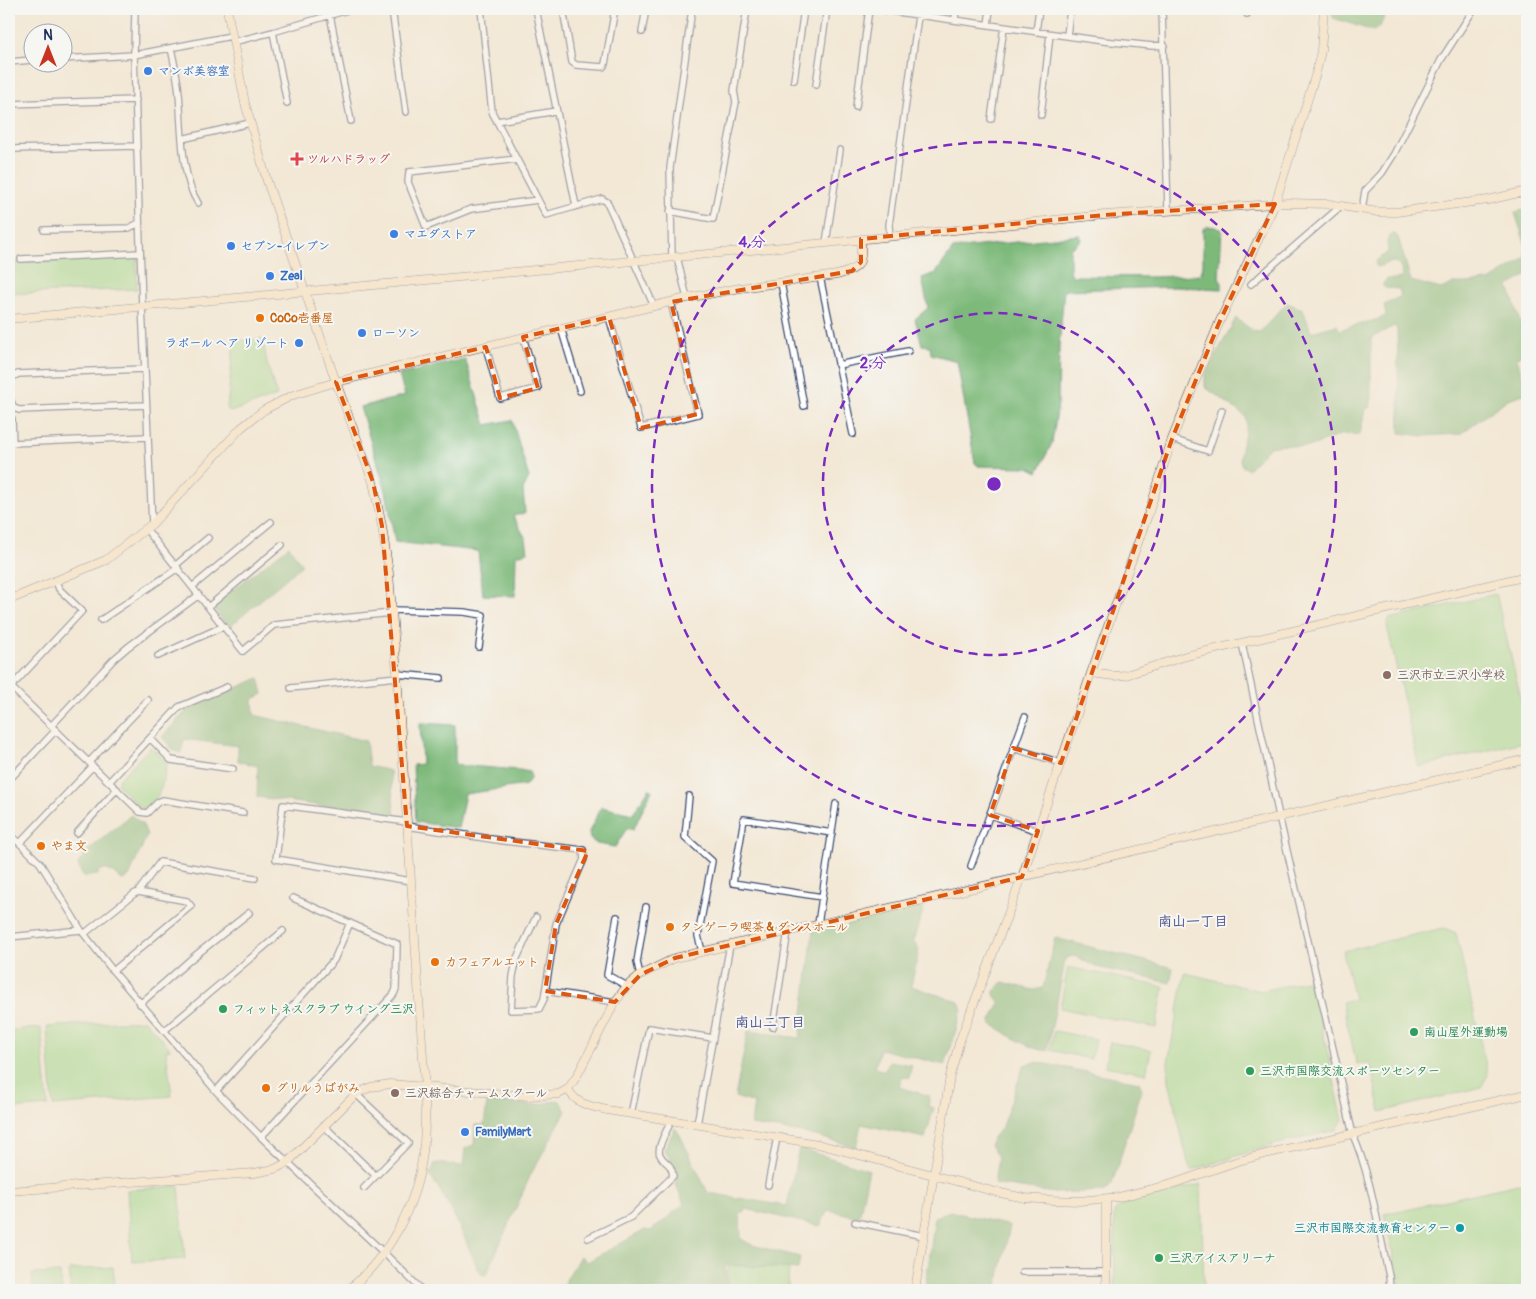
<svg xmlns="http://www.w3.org/2000/svg" width="1536" height="1299" font-family="Pangolin,'Klee One',sans-serif">
	<rect width="100%" height="100%" fill="#f6f6f2"/>
	<filter id="ink" filterUnits="userSpaceOnUse"><feTurbulence type="fractalNoise" baseFrequency=".02" numOctaves="2"/><feDisplacementMap in="SourceGraphic" scale="10" xChannelSelector="R" yChannelSelector="G"/><feConvolveMatrix kernelMatrix="1 2 1 2 8 2 1 2 1" color-interpolation-filters="sRGB"/></filter>
	<filter id="wash" filterUnits="userSpaceOnUse"><feTurbulence type="fractalNoise" baseFrequency=".0096" numOctaves="4" result="noise"/><feDisplacementMap in="SourceGraphic" scale="20" xChannelSelector="R" yChannelSelector="G"/><feGaussianBlur stdDeviation="1.12" result="paint"/><feColorMatrix in="noise" values="0 0 0 0 0 0 0 0 0 0 0 0 0 0 0 0 0 1.4 0 .05"/><feComposite in="paint" operator="in"/></filter>
	<g filter="url(#wash)">
		<rect width="100%" height="100%" fill="#f3e8d6"/>
		<path fill="#9cd98e" stroke="#5c8476" d="M137 257V289L9 294V263Z
			M263 339 267 363 277 396 230 412 227 408 234 341Z
			M1496 594 1527 724V741L1419 767 1387 626 1389 619Z
			M150 747 168 762C163 778 161 807 140 808L118 785V780Z
			M1444 928 1456 933 1488 1075 1481 1087 1381 1112 1370 1063 1357 1065 1342 1002 1354 999 1343 951Z
			M1068 967 1164 987 1156 1028 1060 1008Z
			M1185 973 1261 991 1311 980 1343 1120 1336 1130 1272 1145 1192 1170 1189 1167 1169 1081 1168 1062Z
			M144 1020 171 1049 166 1050 172 1096 53 1106 47 1027Z
			M41 1028 48 1106 9 1109V1030Z
			M1054 1031 1095 1039 1091 1059 1050 1050Z
			M1110 1042 1151 1050 1146 1074 1105 1066Z
			M1527 1182V1290H1401L1384 1214Z
			M1201 1184 1204 1290H1115L1114 1212 1125 1203Z
			M179 1186 185 1259 132 1262 127 1190Z
			M728 1247 789 1258 788 1290H730L728 1285Z
			M113 1267 115 1290H71L69 1270Z
			M60 1273 62 1290H33L32 1274Z"/>
		<path fill="#7db979" stroke="#4c746c" d="M1331 9H1387L1380 27 1373 31 1333 18Z
			M1522 209 1525 210 1527 217V275L1509 286 1526 342V348L1517 358 1527 393 1508 399 1460 434 1424 436 1400 433 1397 329 1394 326 1371 338V407L1365 409 1360 435 1343 434 1309 447 1280 445 1270 447 1248 469C1232 466 1245 439 1246 428 1247 424 1246 420 1245 416L1205 387V375L1236 318 1253 331 1260 332 1287 303 1303 309 1311 332 1337 325 1339 330 1375 320 1386 316 1384 305 1401 296 1399 289 1385 288 1382 285 1387 279H1398L1402 277 1401 268 1395 262 1387 263 1378 267 1376 266V261L1388 252 1387 241 1391 234H1395L1398 237 1411 281 1441 289 1452 284 1489 281 1526 258V246L1515 213Z
			M1208 226 1215 227 1222 230 1219 278 1222 283V289L1175 287 1064 290 1059 346 1058 404 1052 443 1038 472 1028 467 978 466 975 463 957 361 931 354 930 346 922 345 915 319 928 308 922 278 936 273 953 249 1080 235 1081 240 1070 249V270L1072 276 1153 277 1200 275 1203 265V229Z
			M465 359 486 425 512 420 529 478 523 490 525 513 513 516 526 539 528 552 516 555 515 596 483 595 478 551 395 542 386 491 360 407 405 396 399 375Z
			M289 546 302 565 228 628 215 610 216 603Z
			M259 678 263 694 253 699 254 715 366 741 369 766 390 771 395 816 257 797 258 766 238 761V746L184 739 181 753 173 750 162 737 187 710Z
			M420 723 455 725V765L519 770 529 772 531 777 526 785 465 794 458 828 416 822 413 765 422 764Z
			M649 789 652 790 633 830 627 828 615 847 597 844 590 839 589 832 601 807 633 814Z
			M131 815 143 825 147 835 129 877 122 880 114 873 105 869 99 871 98 875 84 877 81 873 78 864 87 851Z
			M925 905 913 941 919 950 911 986 959 1002 962 1010 945 1065 880 1049 875 1068 885 1071 889 1061 912 1065 909 1078 902 1076 899 1087 930 1096 928 1106 934 1108 925 1138 861 1124 856 1147 808 1134 751 1125 754 1103 735 1097 748 1031 800 1038 813 931Z
			M1055 938 1173 968 1170 983 1096 967 1075 956 1069 957 1065 961 1047 1051C1027 1049 1007 1033 990 1023L1000 1003 994 995V991L1003 982 1033 990 1043 988Z
			M1036 1062 1139 1082 1142 1089 1112 1184 1105 1191 1055 1193 994 1184 998 1157 990 1145 993 1137 1001 1129 1024 1065Z
			M559 1100 566 1111 531 1174 486 1275 481 1274 478 1269C464 1237 451 1203 430 1176L435 1163 463 1166 465 1148 474 1145 475 1125H484L487 1102 536 1105Z
			M675 1128 680 1135 708 1193 787 1206 799 1148 869 1170 859 1217 828 1210 820 1226 746 1209 740 1214 741 1239 752 1245 800 1257 798 1269 725 1265 727 1290H565L562 1287 580 1256 587 1262 645 1230 651 1231 684 1204 675 1182 678 1177 675 1166 664 1150Z
			M950 1211 1010 1226 996 1290H925L935 1217Z"/>
	</g>
	<g filter="url(#ink)">
		<g fill="none" stroke-linecap="round" stroke-linejoin="round">
			<g stroke="#3b4b70" stroke-width="8">
				<path id="street" d="M135 9 134 55 142 306 152 524
					M392 9 406 112
					M481 9 492 112 546 215 602 199 607 202 654 306
					M536 9 576 206
					M563 9 572 62 576 65 603 67 605 64 615 9
					M876 9 1103 41 1153 46 1164 45
					M1162 9 1168 210
					M1246 9 1247 14
					M330 15 351 121
					M955 20 956 9
					M988 25 990 9
					M273 32 287 103
					M642 32 646 9
					M1036 32 1039 9
					M1067 36 1070 9
					M233 42 273 32 351 9
					M171 48C174 63 178 79 179 94 182 125 180 176 198 203
					M62 59 134 55 231 36
					M9 62 32 60
					M794 80 804 9
					M816 85 827 9
					M9 104 136 100
					M856 107 869 9
					M1041 115 1050 34
					M991 119 1004 27
					M497 121 556 111
					M182 139 250 123
					M12 149 137 146
					M517 159 409 172 408 182 426 227 471 209 538 200
					M1362 210 1365 191 1382 173 1394 154 1441 60 1474 9
					M670 211 713 219 736 102 734 91 747 9
					M44 230 129 228 139 223
					M890 236 889 225 919 9
					M826 243 840 150
					M672 257 670 168 692 9
					M677 257 687 298
					M21 259 140 253
					M820 277 853 434
					M781 283 804 406
					M1251 284 1341 206
					M609 317 641 428 698 414 671 302
					M561 328 580 391
					M486 347 500 398 538 388 523 337
					M838 365 908 351
					M9 394 11 378 18 374 144 369
					M9 397 14 408 19 410 145 405
					M12 419 13 443 147 437
					M1172 439 1208 451 1222 410
					M146 529 243 651 274 625 392 613
					M176 565 208 538
					M192 587 271 522
					M208 607 282 545
					M392 610 464 612 483 615 479 647
					M101 620 178 568
					M1242 643 1279 816 1353 1135C1372 1179 1378 1229 1389 1276L1390 1290
					M158 656 224 626
					M397 674 441 678
					M9 685 140 812 147 813 158 802 163 800 243 813
					M11 687 82 611 59 589 56 581
					M291 688 397 677
					M52 725 114 659 128 647 199 595
					M150 738 171 760 233 769
					M1013 748 1061 763
					M89 762 148 700
					M9 780 56 730
					M109 782 179 707 227 687
					M689 796 685 837 712 861 698 936 702 951
					M990 815 1038 831
					M407 822 283 805 276 859 411 881
					M407 826 504 841 583 850 584 859 556 924 544 999 539 1009 511 1010 513 976 517 958 536 917
					M9 833 40 863 81 930 113 971 216 1091 261 1137 384 1253 422 1290
					M77 833 117 789
					M20 843 93 766
					M971 866 1025 717
					M138 892 160 862 255 878
					M822 897 733 883 744 819 832 833
					M617 917 607 975 627 986
					M818 924 836 804
					M84 934 134 894 138 892 187 901 191 906 113 971
					M9 937 81 930
					M640 975 637 962 646 907
					M545 991 615 1002
					M140 1004 191 959 249 913
					M773 1027 788 931
					M164 1031 283 931
					M216 1091 334 960 350 923
					M356 1094 408 1143 364 1188
					M631 1114 649 1028 713 1038
					M697 1124 730 945
					M324 1126 376 1176
					M261 1137 394 994 396 989 397 944 293 898
					M768 1185 777 1137
					M855 1222 924 1236
					M588 1238 631 1217 673 1176C671 1161 665 1165 660 1155 656 1148 668 1128 672 1120
					M1022 1272H1106"/>
			</g>
			<g stroke="#3b4b70" stroke-width="9">
				<path id="secondary" d="M227 9 245 103 267 181 336 382 373 482 382 526 389 573 397 674 425 1087C425 1109 426 1131 423 1152 417 1205 389 1257 348 1290
					M9 319 826 243 1104 215 1288 203 1329 204 1378 212H1396L1488 200 1527 191
					M9 600 106 560 152 524 241 428 251 420 264 410 293 395 336 382 687 298 740 288 837 275C862 268 862 264 861 239
					M1091 673 1114 676 1126 675 1186 656 1527 576
					M568 1089C576 1105 591 1106 607 1110L818 1144 996 1192 1025 1198 1052 1200 1079 1201 1119 1197 1169 1185 1235 1162 1269 1153 1527 1094
					M9 1191 254 1173 275 1169 288 1162 356 1094 371 1087 390 1084 528 1096 559 1094 568 1089 577 1076 615 1002 627 986 640 975 675 958 1527 759
					M1106 1199V1290
					M915 1290 950 1076 960 1040 1022 877 1091 673 1148 515 1172 439 1219 323 1275 204 1316 73 1321 51 1324 9"/>
			</g>
			<use href="#street" stroke="#fff" stroke-width="5.5"/>
			<use href="#secondary" stroke="#fde5c5" stroke-width="8"/>
		</g>
	</g>
	<path d="M0 0H1536V1299H0ZM1275 204 1219 323 1172 439 1061 763 1013 748 990 815 1038 831 1022 877 675 958 640 975 615 1002 545 991 556 924 588 851 407 826 382 526 373 482 336 382 486 347 500 398 538 388 523 337 609 317 641 428 698 414 671 302 852 271 861 262V239L1104 215Z" fill="#f3e8d6" fill-opacity=".55" fill-rule="evenodd"/>
	<path fill="none" stroke="#de5710" stroke-width="4" stroke-dasharray="10 6" stroke-linejoin="round" d="M1275 204 1219 323 1172 439 1061 763 1013 748 990 815 1038 831 1022 877 675 958 640 975 615 1002 545 991 556 924 588 851 407 826 382 526 373 482 336 382 486 347 500 398 538 388 523 337 609 317 641 428 698 414 671 302 852 271 861 262V239L1104 215Z"/>
	<g fill="none" stroke="#7b2cbf" stroke-width="2.5" stroke-dasharray="9 6">
		<circle cx="994" cy="484" r="171"/>
		<circle cx="994" cy="484" r="342"/>
	</g>
	<g fill="#3f7fe0" stroke="#f6f6f2" stroke-width="2">
		<circle cx="148" cy="71" r="5"/>
		<circle cx="394" cy="234" r="5"/>
		<circle cx="231" cy="246" r="5"/>
		<circle cx="270" cy="276" r="5"/>
		<circle cx="362" cy="333" r="5"/>
		<circle cx="299" cy="343" r="5"/>
		<circle cx="465" cy="1132" r="5"/>
	</g>
	<path fill="#e0444e" stroke="#f6f6f2" stroke-width="2" d="M294.5 151.5h5v5h5v5h-5v5h-5v-5h-5v-5h5z"/>
	<g fill="#e8710a" stroke="#f6f6f2" stroke-width="2">
		<circle cx="260" cy="318" r="5"/>
		<circle cx="41" cy="846" r="5"/>
		<circle cx="670" cy="927" r="5"/>
		<circle cx="435" cy="962" r="5"/>
		<circle cx="266" cy="1088" r="5"/>
	</g>
	<g fill="#8d6e63" stroke="#f6f6f2" stroke-width="2">
		<circle cx="1387" cy="675" r="5"/>
		<circle cx="395" cy="1093" r="5"/>
	</g>
	<g fill="#2e9e5b" stroke="#f6f6f2" stroke-width="2">
		<circle cx="223" cy="1009" r="5"/>
		<circle cx="1414" cy="1032" r="5"/>
		<circle cx="1250" cy="1071" r="5"/>
		<circle cx="1159" cy="1258" r="5"/>
	</g>
	<circle fill="#0f9aa8" stroke="#f6f6f2" stroke-width="2" cx="1460" cy="1228" r="5"/>
	<g text-anchor="middle" stroke-width="4" stroke-linejoin="round" paint-order="stroke">
		<g font-size="12" font-weight="bold" fill="#366cbe" stroke="#f6f6f2" text-anchor="start">
			<text x="158" y="75">マンボ美容室</text>
			<text x="404" y="238">マエダストア</text>
			<text x="241" y="250">セブン-イレブン</text>
			<text x="280" y="280">Zeal</text>
			<text x="372" y="337">ローソン</text>
			<text x="289" y="347" text-anchor="end">ラポール ヘア リゾート</text>
			<text x="475" y="1136">FamilyMart</text>
		</g>
		<g font-size="12" font-weight="bold" fill="#be3a42" stroke="#f6f6f2" text-anchor="start">
			<text x="307" y="163">ツルハドラッグ</text>
		</g>
		<g font-size="12" font-weight="bold" fill="#c56008" stroke="#f6f6f2" text-anchor="start">
			<text x="270" y="322">CoCo壱番屋</text>
			<text x="51" y="850">やま文</text>
			<text x="680" y="931">タンゲーラ喫茶 &amp; ダンスホール</text>
			<text x="445" y="966">カフェアルエット</text>
			<text x="276" y="1092">グリルうばがみ</text>
		</g>
		<g font-size="12" font-weight="bold" fill="#785e54" stroke="#f6f6f2" text-anchor="start">
			<text x="1397" y="679">三沢市立三沢小学校</text>
			<text x="405" y="1097">三沢綜合チャームスクール</text>
		</g>
		<g font-size="12" font-weight="bold" fill="#27864d" stroke="#f6f6f2" text-anchor="start">
			<text x="233" y="1013">フィットネスクラブ ウイング三沢</text>
			<text x="1424" y="1036">南山屋外運動場</text>
			<text x="1260" y="1075">三沢市国際交流スポーツセンター</text>
			<text x="1169" y="1262">三沢アイスアリーナ</text>
		</g>
		<g font-size="12" font-weight="bold" fill="#0d838f" stroke="#f6f6f2" text-anchor="end">
			<text x="1450" y="1232">三沢市国際交流教育センター</text>
		</g>
		<g font-size="14" font-weight="bold" fill="#51548c" stroke="#f6f6f2">
			<text x="1193" y="926">南山一丁目</text>
			<text x="770" y="1027">南山二丁目</text>
		</g>
	</g>
	<circle cx="994" cy="484" r="8" fill="#7b2cbf" stroke="#f6f6f2" stroke-width="2.5"/>
	<g font-size="15" text-anchor="middle" font-weight="bold" fill="#7b2cbf" stroke="#f6f6f2" stroke-width="4" stroke-linejoin="round" paint-order="stroke">
		<text x="752" y="247">4 分</text>
		<text x="873" y="368">2 分</text>
	</g>
	<rect width="1536" height="1299" fill="none" stroke="#f6f6f2" stroke-width="30"/>
	<g transform="translate(48 48)"><circle r="24" fill="#f6f6f2" stroke="#9ea6b7"/>
	<path d="M0-4L9 19L0 12L-9 19Z" fill="#c8321e"/>
	<text y="-8" font-size="14" font-weight="bold" text-anchor="middle" fill="#1b2f5e">N</text>
	</g>
</svg>
